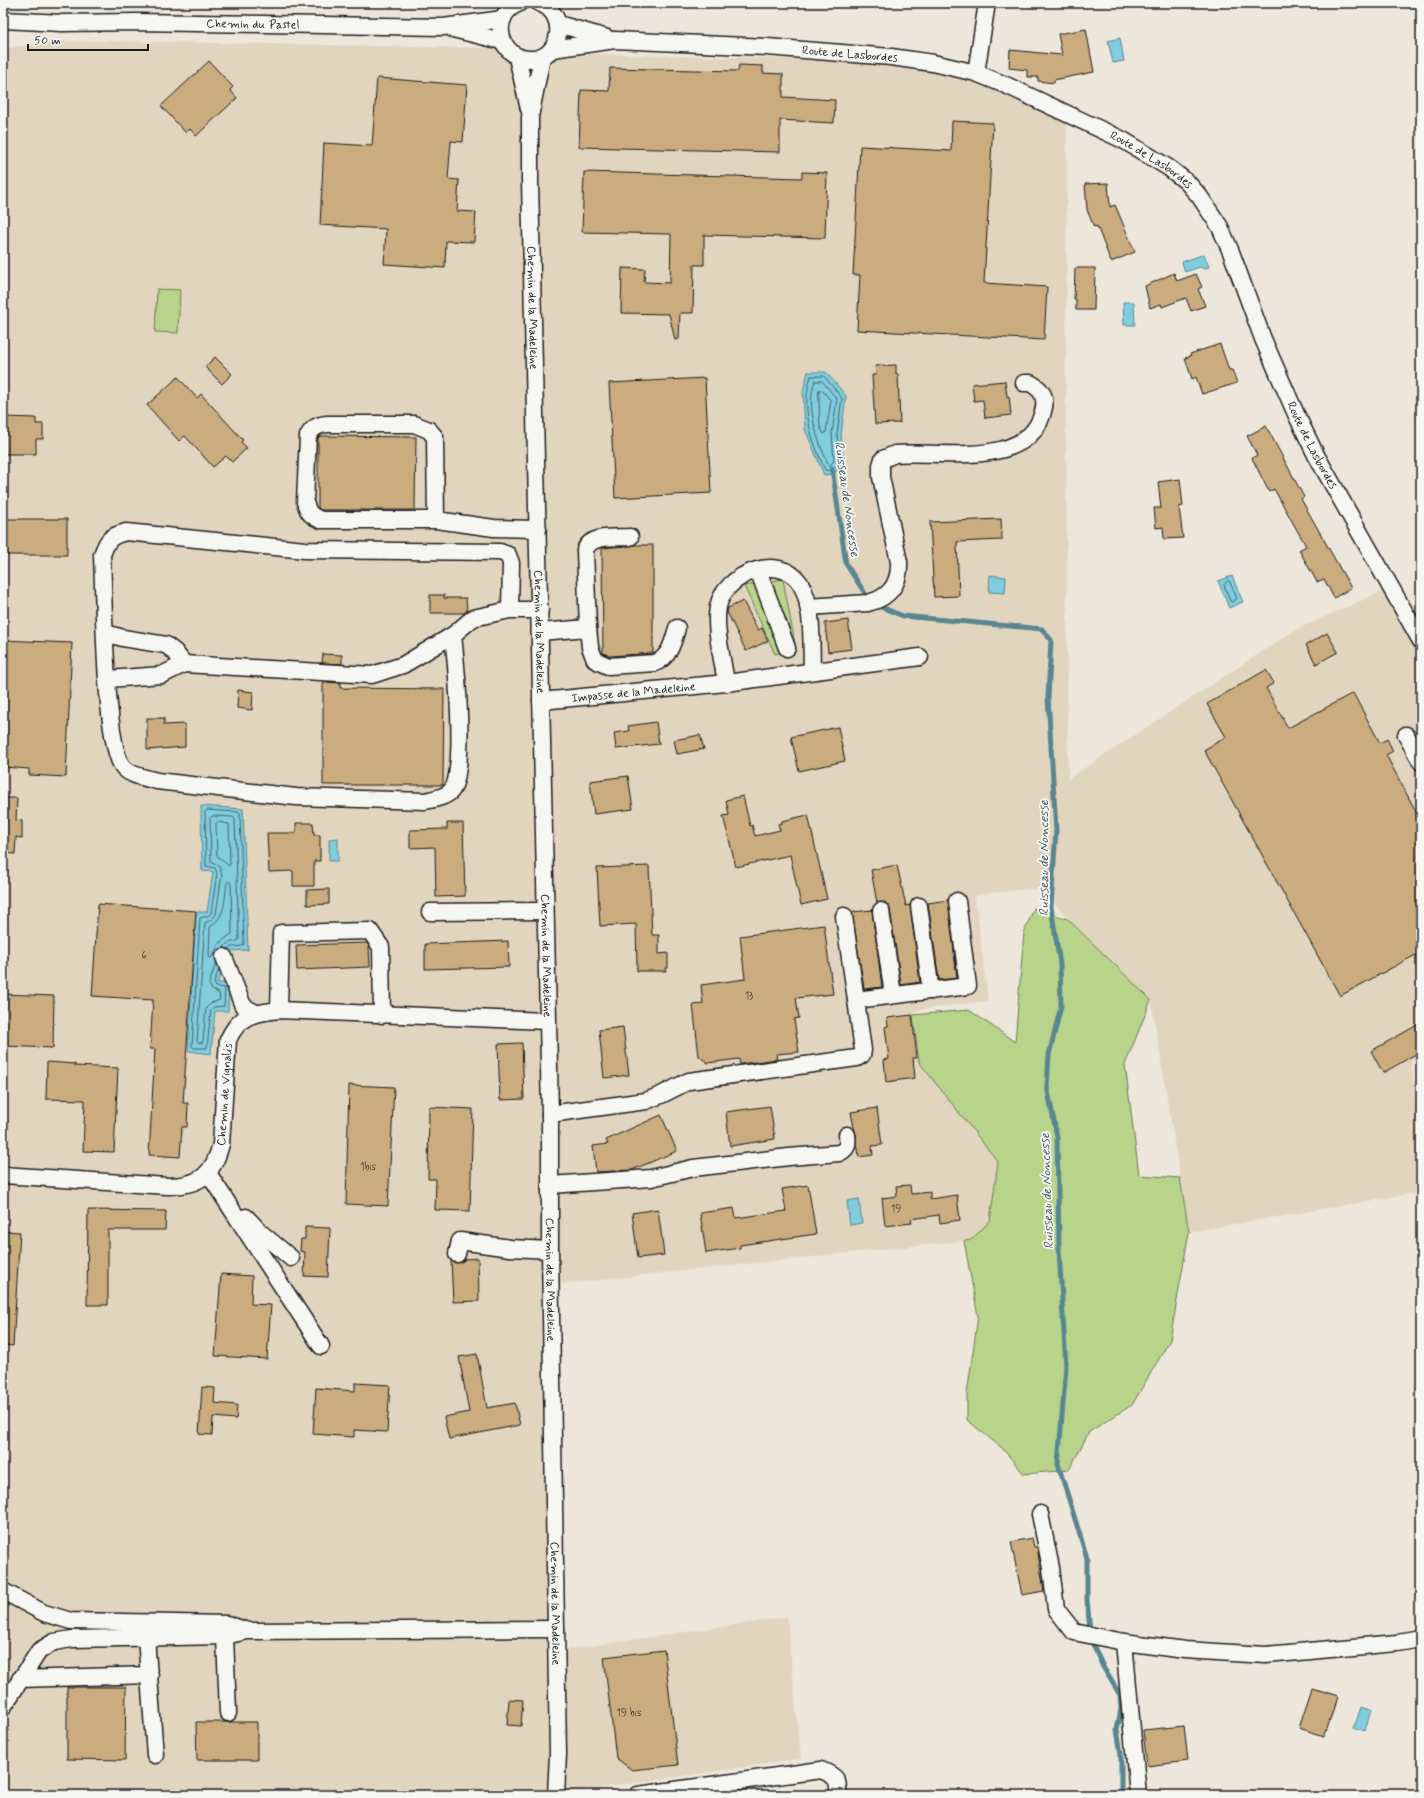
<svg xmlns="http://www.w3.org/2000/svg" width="1424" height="1798" font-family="Mynerve,sans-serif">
	<rect width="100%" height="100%" fill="#ede7db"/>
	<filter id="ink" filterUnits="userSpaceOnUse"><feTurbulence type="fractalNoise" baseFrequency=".025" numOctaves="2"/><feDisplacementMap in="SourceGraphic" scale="8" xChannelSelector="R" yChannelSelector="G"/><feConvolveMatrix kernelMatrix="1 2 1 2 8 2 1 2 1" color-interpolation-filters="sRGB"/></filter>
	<g filter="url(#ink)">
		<path fill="#e2d5bf" d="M109 41 489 48 603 54 837 60 928 71 990 86 1067 118 1066 407 1068 779 1295 630 1385 590 1421 659V1055L1411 1061 1421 1132V1192L1189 1232 1151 1000 1039 888 975 895 988 1001 917 1010 913 1015 919 1062 998 1162 990 1221 971 1240 542 1286 546 1467V1651L582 1647 787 1617 801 1759 551 1795H3V48L57 42Z"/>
		<path fill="#b8d48b" stroke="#6a7854" d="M157 289 180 290 178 333 155 332Z
			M783 579 796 649 775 654 744 586Z
			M1034 908 1068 919 1151 1000 1125 1065 1139 1175 1180 1178 1189 1232 1170 1340 1132 1405 1089 1432 1069 1470 1024 1474 1002 1448 967 1420V1394L978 1316 964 1241 971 1240 990 1221 998 1162 919 1062 913 1015 969 1010 1015 1042 1024 933Z"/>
		<path fill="#80cdde" stroke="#588690" d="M1120 38 1124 61 1113 63 1108 41Z
			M1204 254 1209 267 1204 269 1200 267 1185 272 1182 262Z
			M1123 302H1134L1135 325H1124Z
			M808 372H826L846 396 841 434 844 466 833 474 824 475 805 429 803 391Z
			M990 575 1006 577 1005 593 989 592Z
			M1232 576 1243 602 1229 608 1218 581Z
			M201 806 243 809 248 950 232 951 217 983H229L228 1011H215L211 1054 188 1051 196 912H207L213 872 202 871Z
			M338 838V861H329V839Z
			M859 1199 862 1223 850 1225 847 1201Z
			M1361 1707 1371 1711 1365 1732 1354 1728Z"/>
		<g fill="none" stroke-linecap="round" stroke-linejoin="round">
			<path stroke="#44636a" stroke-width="1" d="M811 376H824L842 398 837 434 840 463 831 471 825 470C812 441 800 407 811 376Z
				M815 381H822L837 399 832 433 834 461 830 465 828 464C818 441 805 406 815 381Z
				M819 390H822L831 401 826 432 825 434 823 433 820 426Z
				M1228 581 1230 582 1237 599 1232 602 1230 601 1224 585Z
				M218 822 229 824 230 864 229 866 217 856 216 824Z
				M229 881 231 883 232 934 220 942 212 957 210 958 209 956 210 927C226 916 224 901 227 883Z
				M216 963 209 984 212 990 219 993 220 1000 211 1003 206 1008 203 1042 199 1043 197 1041 205 923 212 919 216 914 222 874 219 866 211 861 210 818 212 816 233 817 235 819 239 940 237 941 228 943 223 948
				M219 969 214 983 216 987 225 988 224 1006 214 1007 211 1010 207 1048H194L192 1046 200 918 208 916 211 913 217 873 215 868 206 866 205 812 207 810 238 812 240 814 244 944 242 946 231 947 228 949"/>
			<path stroke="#588690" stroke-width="5" d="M832 468 846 564 868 598
				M876 605 903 616 1042 629 1051 640 1048 697 1056 830 1051 907 1060 964 1061 1006 1049 1055 1047 1086 1057 1137 1059 1249 1066 1367 1058 1464 1087 1558V1600L1091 1640 1103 1667 1120 1695 1121 1709 1117 1730 1121 1754V1795"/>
		</g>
		<path fill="#caac7f" stroke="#1c1c1c" d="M1086 29 1094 72 1054 80V83L1038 81V77H1027V70L1009 68 1010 50 1062 55 1058 34Z
			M209 61 233 87 230 90 237 98 196 136 190 129 186 133 161 106Z
			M739 65 763 66V73L783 74V97L835 100 834 123 780 120V152L579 147 581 90 609 91 610 68 738 71Z
			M377 78 467 85 463 142 451 141 448 179 459 180 457 211 476 212 474 242 446 241 445 268 384 264 386 229 320 225 324 143 372 146Z
			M952 121 993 123 984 283 1047 287 1044 340 857 330 860 275H853L860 146 951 151Z
			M584 172 802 178V172L827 173 825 238 704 235V265H694L693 313H680L679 339 675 340 669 314 621 313 622 268 645 269 644 282 670 283 671 234 582 232Z
			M1108 183 1110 207 1115 205 1135 252 1111 262 1097 226 1094 227 1087 210 1085 184Z
			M1075 268H1095L1094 310H1076V299H1074Z
			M1174 273 1177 281 1196 274 1202 287 1198 289 1205 306 1191 311 1186 298 1162 307 1161 304 1150 308 1145 286Z
			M1220 344 1229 370H1232L1237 383 1202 394 1196 377 1192 379 1185 358 1191 356 1190 354Z
			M215 357 232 374 222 384 205 367Z
			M896 365V374H898L900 423 875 424 872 375H876L875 366Z
			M178 377 197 398 201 394 243 440 241 442 247 448 232 462 226 456 213 467 185 436 179 441 147 405Z
			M705 378 711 493 615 498 609 383Z
			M1005 381 1007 397 1009 396 1011 415 985 418 983 400 974 401 972 384Z
			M3 417 36 418V424H43V439H36V454H3Z
			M1266 426 1304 497 1301 499 1351 588 1334 598 1324 579 1317 582 1299 550 1306 546 1274 489 1269 492 1252 458 1257 455 1247 436Z
			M320 436 416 437 415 510H321L318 508V438Z
			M1180 479 1183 506 1179 507 1183 538 1164 539 1163 527 1156 528 1154 508H1161L1158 482Z
			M3 519H67V555H3Z
			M1001 519 1002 540 957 542 959 596 934 597 930 522Z
			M635 545H653V653L610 656 603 653 602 548Z
			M430 595H444V598H466L467 611 464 613H430Z
			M743 601 758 630 762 628 768 641 746 651 727 612 728 608Z
			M848 620 852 649 828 652 825 623Z
			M1327 633 1338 652 1316 664 1306 645Z
			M3 640 72 643 66 777 29 775V769L3 767Z
			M323 654 342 655V664L322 663Z
			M1266 670 1274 683 1266 688 1288 728 1353 693 1380 743 1387 739 1393 751 1386 755 1421 821V952L1340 996 1204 750 1226 737 1207 704Z
			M323 682 341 683 340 688 444 689 443 785H323Z
			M238 690 253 692 252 710 237 708Z
			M147 718H164V725L185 724V747L147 750Z
			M656 722 659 744 616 749 614 733 629 731 628 726Z
			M838 727 845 761 799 771 791 737Z
			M700 735 704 749 677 754 674 740Z
			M628 776 633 809 594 814 590 781Z
			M743 796 750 826 752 825 755 836 780 830 778 824 782 823V821L808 815 827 899 801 905 790 855 736 867 723 816 729 815 726 800Z
			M3 798H17L16 820 22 821V838L16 837 15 854 3 853Z
			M296 823H313L314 835H320V861H314V886H293V871L269 872 267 833H296Z
			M447 823H463L465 896 436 897 435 847 410 848V830L447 829Z
			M897 865 906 906 910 905 920 982 901 985 890 909 885 902 877 903 871 870Z
			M649 866 652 935H659V954L668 953V968H666V971H637L636 924 600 926 597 868Z
			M329 889V904L307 905V890Z
			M948 900 957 978 939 980 928 903Z
			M98 904 196 911 183 1103H188L187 1127H182L180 1157 149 1155 155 1049H150L153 1000 92 996Z
			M872 910 882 987 864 989 852 912Z
			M824 925 833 994 796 998 799 1018 794 1019 799 1052 776 1054 777 1059 740 1064 739 1059 708 1063 699 1056 693 1005 703 1004 701 985 745 979 740 936Z
			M508 941 509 967 425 969V944Z
			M367 943 369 946 370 967 297 970 296 945Z
			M3 994 54 996 53 1048 3 1046Z
			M912 1015 917 1058H913L915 1078 886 1082 884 1060 889 1059 885 1027 888 1026 887 1018Z
			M1421 1023V1051L1383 1073 1371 1051Z
			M623 1027 629 1075 604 1078 599 1030Z
			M522 1043 524 1099 500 1100 498 1044Z
			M47 1062 75 1064V1066L118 1068 114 1152 83 1151 85 1100 46 1099Z
			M349 1085 394 1087 388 1206 346 1204Z
			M770 1106 775 1139 730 1146 726 1112Z
			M429 1107 473 1109 470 1211 435 1210 436 1179H428Z
			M877 1108 882 1145 872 1146 873 1155 859 1157 858 1148H856V1134L854 1128 851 1112Z
			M661 1115 677 1151 632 1170 596 1172 593 1146 608 1144 606 1140Z
			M808 1185 816 1234 740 1245V1248L706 1253 700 1213 734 1208 736 1218 786 1211 782 1189Z
			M910 1185 911 1194 930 1192V1199L957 1195 960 1220 940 1223 939 1215 911 1219 912 1223 885 1226 882 1198 897 1196 896 1186Z
			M658 1209 664 1255 638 1258 632 1213Z
			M88 1210 166 1211 165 1230H108V1305H87Z
			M305 1227 330 1228 328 1277 304 1276 305 1252 300 1251 301 1239H305Z
			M3 1231 20 1232 13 1346 3 1345Z
			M478 1258 479 1301 453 1302 451 1261 459 1263 465 1259Z
			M221 1274 252 1276 251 1304 271 1305 267 1359 215 1356Z
			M477 1354 487 1408 515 1403 520 1425 449 1439 444 1417 469 1412 459 1357Z
			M355 1383 390 1385 387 1432 354 1430V1437L313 1434 316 1388 355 1391Z
			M202 1387 215 1388 214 1403 237 1405 236 1419 213 1417 212 1435 199 1434Z
			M1032 1538 1034 1547H1037L1044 1591 1022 1595 1011 1542Z
			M664 1650 678 1765 632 1770 616 1758 604 1657Z
			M67 1687H126L125 1760 67 1759Z
			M1312 1689 1337 1697 1324 1736 1299 1728Z
			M509 1699 523 1700 521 1726 507 1725Z
			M196 1722H257V1760H197Z
			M1184 1726 1188 1761 1147 1766 1143 1730Z"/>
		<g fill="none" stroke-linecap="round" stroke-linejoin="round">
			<g stroke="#1c1c1c" stroke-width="19">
				<g id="minor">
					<path d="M520 3C488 14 499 60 531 59 562 59 569 13 539 3"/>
					<path id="s1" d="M3 20 62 23 136 22 443 27 503 19"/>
					<path d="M558 24 607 38"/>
					<path d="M453 29 502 41"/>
					<path id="s2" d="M552 49 615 40 767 47 891 57 933 63 976 73 1008 86 1123 140 1169 168 1187 182 1200 197 1220 227 1231 252 1263 339 1296 414 1316 455 1421 641"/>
					<path d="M517 57 529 109"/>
					<path id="s3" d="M542 57 530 117V180L550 1114V1250L558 1754 556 1795"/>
					<path d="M976 73 987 3"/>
					<path d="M436 520 435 437 429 430 414 424H327C318 425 313 427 308 436L305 502C308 513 311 516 321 520H436L494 528 538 529"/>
					<path d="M758 570 787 648"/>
					<path d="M808 607 868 603C890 598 900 583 899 562L881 477V465L883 459 895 454C941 450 1033 471 1044 407 1046 395 1040 388 1030 383H1024"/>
					<path d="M510 610 511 563 508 555 500 552 305 550 126 532C110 536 107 540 102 555 104 592 104 744 123 767 130 776 147 778 157 781L296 797 425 801C433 799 444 798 451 791 467 774 456 662 453 635L473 618 510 610H540"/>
					<path d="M588 628 585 550C591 534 616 538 630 537"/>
					<path d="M540 632 588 628 590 647 595 660 608 666 655 663C670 657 673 642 677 628"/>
					<path d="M105 633 123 638 166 645 175 652 184 664"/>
					<path d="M108 679 162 675 184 664 372 675 403 665 453 635"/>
					<path d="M726 683C723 660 714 629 718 607 724 574 779 552 800 583 814 605 811 645 812 670"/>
					<path id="s4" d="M541 701 726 683 920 657"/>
					<path d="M1406 735 1421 762"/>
					<path d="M919 906 931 991"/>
					<path d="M881 911 893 995"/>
					<path d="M430 912 545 911"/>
					<path d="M844 916 856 1000"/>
					<path d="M224 957 243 1006 256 1013"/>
					<path d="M279 1010 281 933 370 931 381 947 382 1015"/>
					<path d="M550 1114 646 1101 661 1095 689 1081 857 1058 862 1055 863 1050 856 1000 968 986 957 901"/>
					<path d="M208 1173 321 1346"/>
					<path id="s5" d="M3 1175 167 1186C200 1186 213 1175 221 1144L228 1040C239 1015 253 1013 279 1010L547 1021"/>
					<path d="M550 1185 651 1178 693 1168 789 1157 839 1153C848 1149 848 1144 847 1135"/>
					<path d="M246 1217 261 1233 291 1258"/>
					<path d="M457 1254 460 1241 510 1248 550 1250"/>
					<path d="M1040 1514 1051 1568 1056 1609 1074 1632 1124 1642 1185 1650 1265 1655 1397 1643 1421 1639"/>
					<path d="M3 1591 44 1613 71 1621 227 1624 245 1630"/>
					<path d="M225 1636 228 1713"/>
					<path d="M146 1637 155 1755"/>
					<path d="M1124 1642 1138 1795"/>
					<path d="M20 1679 150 1675"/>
					<path d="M3 1707 39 1651 54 1642 72 1639 225 1636 247 1631 556 1629"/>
					<path d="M638 1795 821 1770C836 1776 839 1779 838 1795"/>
				</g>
			</g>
			<use href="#minor" stroke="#f6f6f2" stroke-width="16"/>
		</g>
	</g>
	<g text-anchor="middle" stroke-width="3.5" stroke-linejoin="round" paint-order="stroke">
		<g font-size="10" fill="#484035">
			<text x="144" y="958">6</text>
			<text x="749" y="999">13</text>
			<text x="368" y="1170">1bis</text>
			<text x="896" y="1212">19</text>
			<text x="629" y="1716">19 bis</text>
		</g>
		<g font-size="12" fill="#1c1c1c" stroke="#f6f6f2">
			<text dy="4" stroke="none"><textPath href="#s1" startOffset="250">Chemin du Pastel</textPath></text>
			<text dy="4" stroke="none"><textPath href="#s2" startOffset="299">Route de Lasbordes</textPath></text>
			<text dy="4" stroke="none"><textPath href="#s2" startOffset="623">Route de Lasbordes</textPath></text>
			<text dy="4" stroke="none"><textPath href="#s3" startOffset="252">Chemin de la Madeleine</textPath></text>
			<text dy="4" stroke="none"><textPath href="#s2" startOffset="958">Route de Lasbordes</textPath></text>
			<text dy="4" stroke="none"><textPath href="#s3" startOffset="576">Chemin de la Madeleine</textPath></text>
			<text dy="4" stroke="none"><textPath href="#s4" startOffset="93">Impasse de la Madeleine</textPath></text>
			<text dy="4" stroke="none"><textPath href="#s3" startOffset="900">Chemin de la Madeleine</textPath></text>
			<text dy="4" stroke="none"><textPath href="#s5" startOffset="290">Chemin de Vignalis</textPath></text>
			<text dy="4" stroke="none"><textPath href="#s3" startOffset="1224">Chemin de la Madeleine</textPath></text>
			<text dy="4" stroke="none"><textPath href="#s3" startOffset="1548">Chemin de la Madeleine</textPath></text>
		</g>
		<g font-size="13" font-style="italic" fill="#3f5a60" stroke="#f6f6f2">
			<text transform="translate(848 499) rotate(82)" y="5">Ruisseau de Noncesse</text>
			<text transform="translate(1043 858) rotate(-90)" y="5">Ruisseau de Noncesse</text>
			<text transform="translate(1046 1191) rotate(-92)" y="5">Ruisseau de Noncesse</text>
		</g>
	</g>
	<rect width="1424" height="1798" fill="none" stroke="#f6f6f2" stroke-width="16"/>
	<rect x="8" y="8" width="1408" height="1782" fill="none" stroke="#1c1c1c" stroke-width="1.5" filter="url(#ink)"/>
	<path d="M28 44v6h120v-6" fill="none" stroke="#1c1c1c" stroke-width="2"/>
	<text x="34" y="44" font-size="12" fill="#1c1c1c" stroke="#f6f6f2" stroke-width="3" paint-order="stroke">50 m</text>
</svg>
